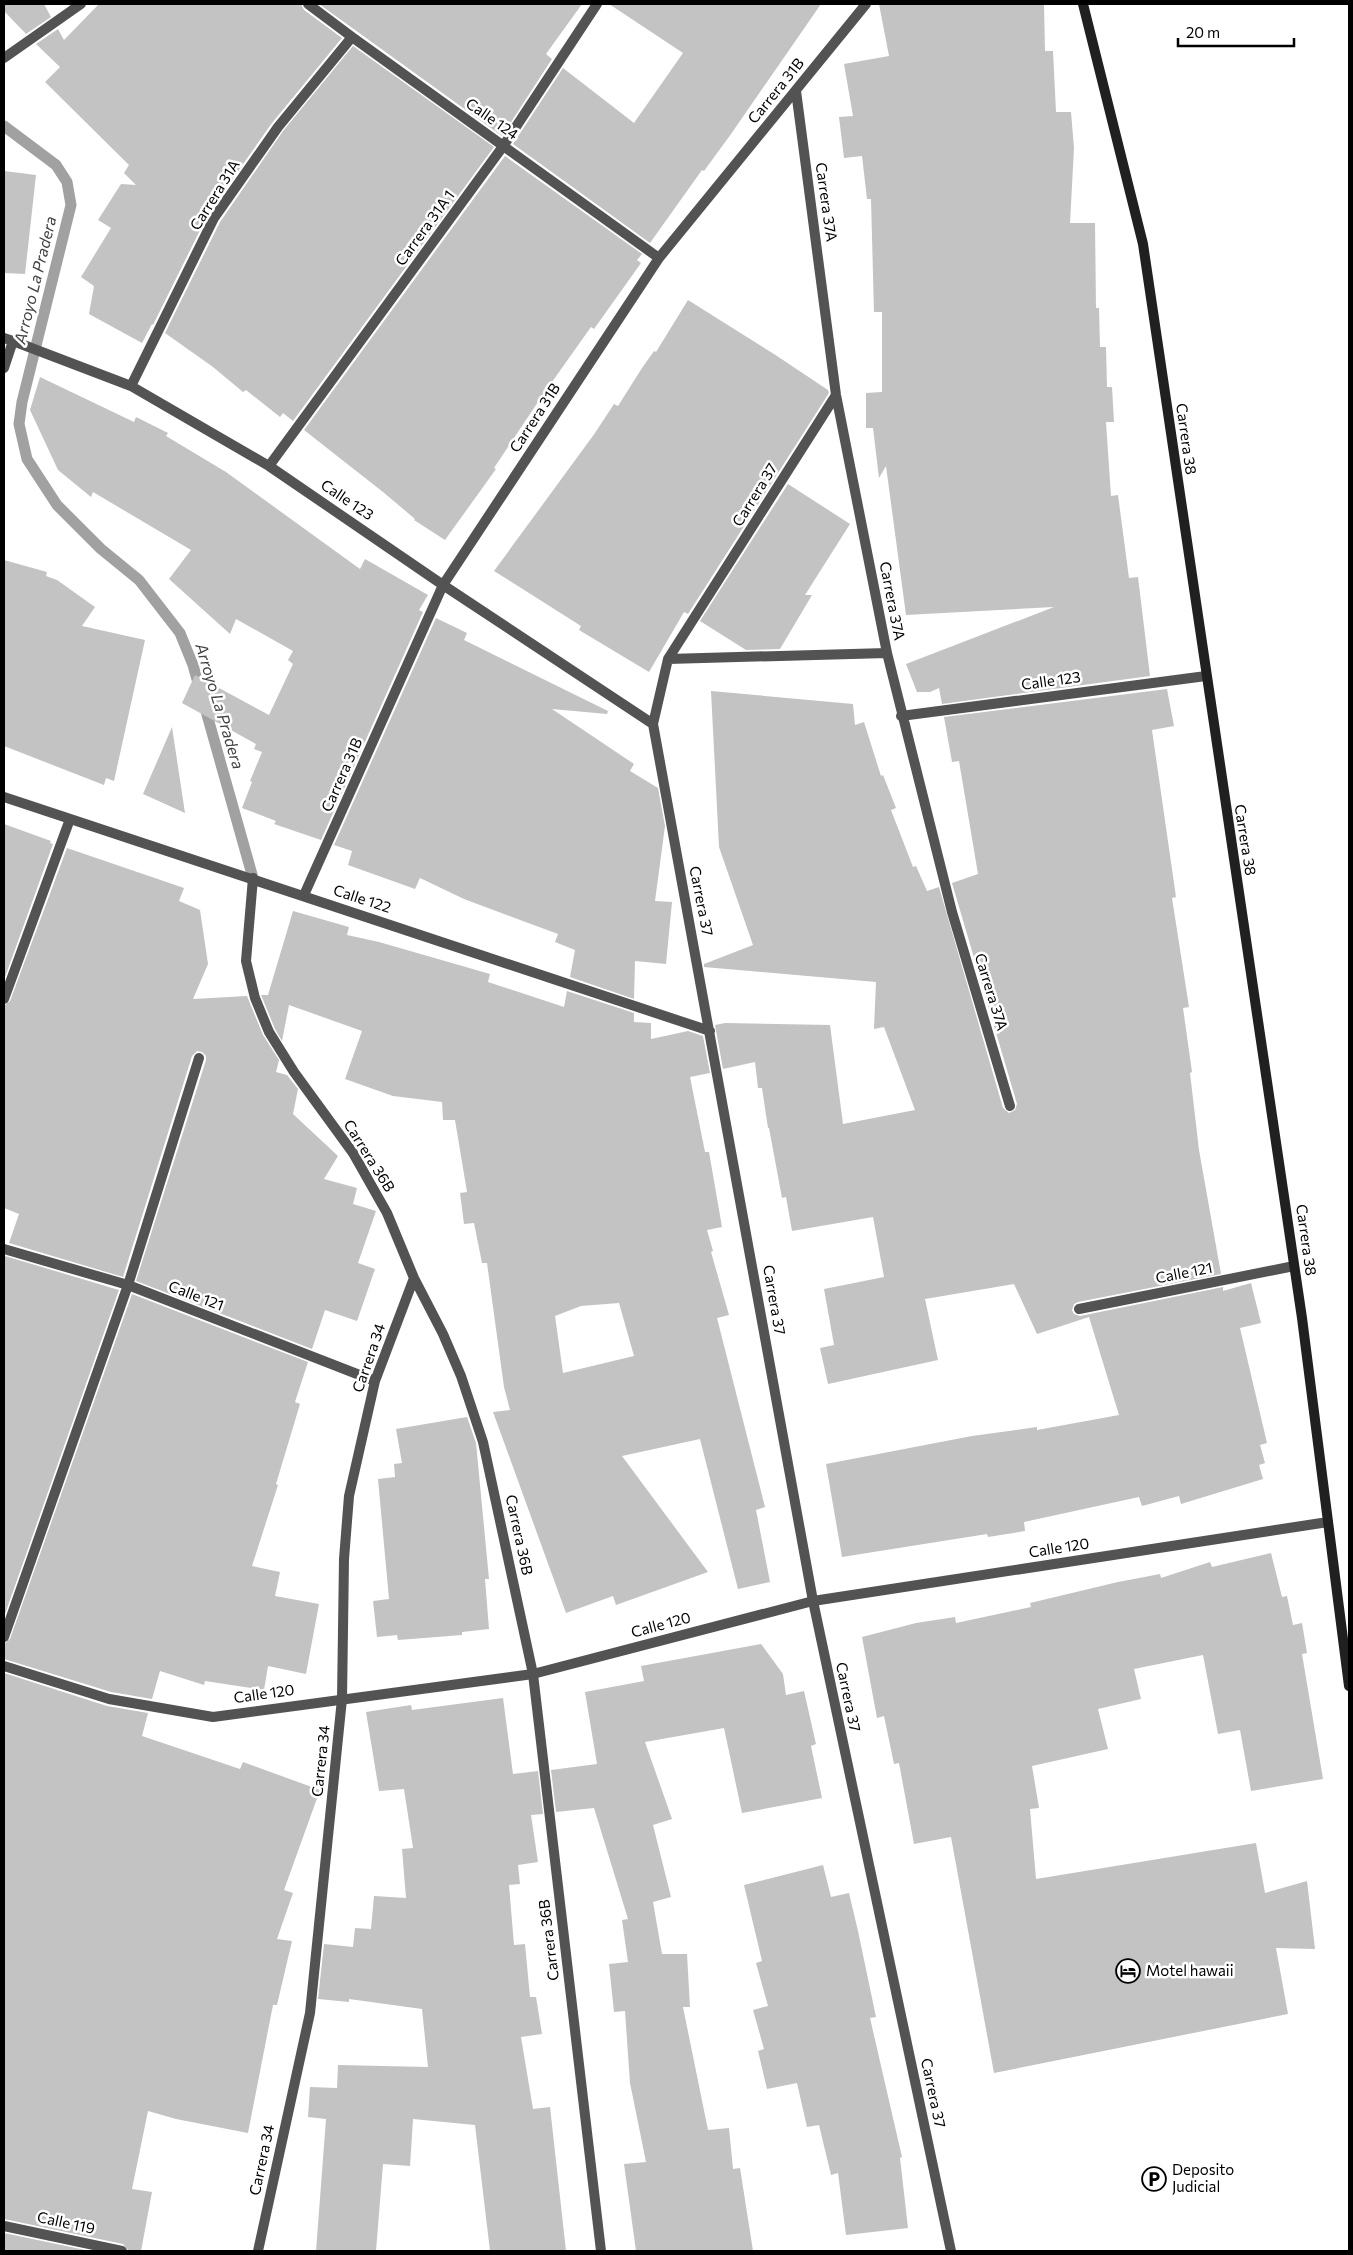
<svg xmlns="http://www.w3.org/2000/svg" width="1353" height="2255" font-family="Commissioner,sans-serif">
	<rect width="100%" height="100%" fill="#fff"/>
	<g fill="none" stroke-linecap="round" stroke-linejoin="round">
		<path stroke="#a1a1a1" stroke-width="11" d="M4 126 56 165 67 182 71 205 22 402 19 424 27 459 57 505 101 549 139 580 180 633 193 665 253 878"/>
	</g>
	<path fill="#c3c3c3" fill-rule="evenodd" d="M4 4H44L51 17 26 34 4 11Z
		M99 4H301L304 10 342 38 272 123 208 214 153 325 152 324 142 343 89 314 94 286 81 277 111 228 98 220 121 184 136 185 124 173 129 165 45 82 60 67 36 44 58 29 64 40Z
		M319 4H582L546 54 552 59 502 136Z
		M609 4H821L731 134 704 171 702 170 650 243 513 144 563 68 634 123 683 53Z
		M879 4H1044L1045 51H1053L1056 112H1071L1074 148 1070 223H1095L1096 308H1099L1100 347H1106L1107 387H1112L1114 422H1106L1111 496 1118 495 1129 578 1138 577 1150 676 942 704 939 688 930 692H917L906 664 1054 607 906 615 886 466 879 478 873 428H866V393L882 392V312H874L871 199H867L862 156 844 158 839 117 853 116 844 64 889 56Z
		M353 46 494 147 293 421 283 413 280 417 246 390 243 392 213 367 165 333 220 222 283 131Z
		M505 156 642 254 637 260 641 263 594 329 591 327 542 396 494 468 496 469 445 540 414 520 415 519 383 492 304 430Z
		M4 171 36 175 25 274 4 273Z
		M688 300 777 356 828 390 829 393 688 614 684 612 649 672 579 630 581 626 494 571 595 433 614 404 618 406 642 368 654 351 656 352Z
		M40 377 134 422 136 417 168 433 166 436 226 472 360 569 365 559 428 595 419 610 423 612 321 840 274 824 276 821 242 808 252 782 250 781 262 752 254 749 256 744 182 703 195 675 269 715 293 664 288 660 293 651 236 619 230 634 169 579 191 550 93 492 91 497 58 470 30 410Z
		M788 484 850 524 805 595H812L780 649 746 650 700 621Z
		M4 560 47 572 46 576 57 580 95 607 82 626 145 640 114 781 106 778 104 785 4 746Z
		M436 618 467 633 464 640 608 711 607 714 552 709 634 764 630 771 658 788 665 826 655 901 672 902 666 964 635 961 634 999 570 977 575 950 555 942 558 934 464 899 420 878 415 889 348 865 352 851 334 845Z
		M1167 689 1174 726 1152 730 1176 897 1172 898 1189 1007 1183 1008 1192 1072 1190 1073 1199 1150 1221 1274 1078 1302 1074 1304 1072 1310 1074 1314 1080 1316 1223 1287V1291L1251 1283 1261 1323 1240 1328 1267 1443 1260 1445 1265 1463 1259 1465 1263 1479 1181 1504 1179 1496 1142 1506 1139 1497 1024 1522 1025 1531 988 1537 987 1534 842 1557 826 1464 972 1436 1037 1427V1430L1119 1415 1089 1317 1037 1334 1014 1284 925 1299 938 1360 828 1384 820 1348 834 1345 824 1289 884 1277 873 1217 792 1231 786 1197 782 1198 769 1128H768L762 1088H758L755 1062 723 1069 715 1025 725 1023 830 1025 843 1124 915 1110 884 1027 874 1029 876 982 704 967V964L753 945 719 847 711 691 853 704 855 725 864 722 881 776 883 775 896 808 891 810 913 867 916 866 927 891 939 887 1003 1108 1009 1113 1015 1110 1017 1104 952 883 978 874 959 761 952 762 944 717Z
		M172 727 185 813 143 794Z
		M4 824 51 841 50 843 53 844 4 980Z
		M67 848 184 888 179 901 200 910 208 964 193 999 247 996 263 1035 279 1060 276 1072 287 1075 298 1089 293 1114 338 1156 324 1179 357 1188 353 1204 376 1211 358 1263 375 1269 357 1321 325 1310 312 1349 136 1281 206 1060V1056L202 1052 197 1051 192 1056 123 1277 9 1243 19 1214 4 1208V1006L10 1001Z
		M293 911 349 927 347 935 379 942 490 974 488 982 564 1007 567 991 634 1013V1022L651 1023V1039L688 1031 703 1036 710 1073 690 1077 705 1152H709L722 1227 707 1230 713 1251 711 1252 729 1315 717 1318 765 1507 756 1510 770 1582 738 1589 700 1439 622 1456 708 1572 616 1605 613 1596 566 1613 493 1412 510 1410 504 1387 487 1263H482L474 1223 464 1224 460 1193 467 1192 455 1120H443L442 1102 393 1096 345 1079 362 1031 289 1005 282 1041 275 1029 261 995H268ZM619 1303 634 1356 563 1373 555 1316 581 1306Z
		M5 1256 119 1290 4 1617V1259Z
		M132 1294 308 1362 295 1402 300 1404 276 1484 278 1485 252 1566 280 1572 275 1596 319 1604 306 1674 268 1666 264 1690 205 1681 204 1685 160 1671 152 1699 111 1692 4 1659V1644L10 1639Z
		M467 1417 476 1443 489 1579H485L489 1629 462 1632V1635L398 1640 397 1635 377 1637 373 1601 389 1599 378 1479 395 1477 394 1464 402 1463 396 1429Z
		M1271 1553 1282 1597 1287 1596 1293 1625 1302 1623 1307 1653 1302 1654 1323 1779 1251 1791 1240 1730 1218 1734 1203 1655 1134 1669 1141 1699 1098 1709 1108 1749 1032 1766 1039 1808 1030 1809 1036 1879 1256 1843 1265 1893 1307 1881 1315 1949 1276 1948 1288 2014 994 2073 951 1837 914 1844 899 1763 894 1764 884 1716 877 1718 862 1637 916 1623 955 1617 956 1623 1031 1607 1030 1603 1118 1582 1160 1574 1161 1578 1210 1562 1212 1567Z
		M761 1644 783 1674 786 1695 804 1691 816 1744 811 1746 822 1798 742 1813 724 1728 645 1742 672 1819 653 1825 671 1897 653 1902 662 1954H687L690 2007H683L708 2130 729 2128 733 2169 740 2168 753 2251H636L624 2164 646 2162 630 2083 625 2011 614 2012 609 1964 628 1962 622 1920 628 1919 594 1808 556 1812 551 1770 597 1764 585 1692 644 1681 641 1666Z
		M4 1673 107 1706 148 1713 142 1736 240 1769 243 1762 320 1790 284 1890 293 1893 277 1939 292 1941 277 2005H273L248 2133 176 2119 148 2111 132 2189 152 2192 141 2251H129L123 2244 4 2219Z
		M503 1698 513 1774 538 1771 543 1814 531 1815 538 1862 518 1865 520 1884 509 1885 514 1945 525 1944 530 1997H536L542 2034 521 2037 533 2109 550 2107 566 2251H490L475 2125 413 2119 410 2166 383 2164 376 2251H316L326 2119 308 2117 310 2087 337 2088 338 2065 428 2067 422 2009 349 1999V2002L318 1999 324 1944 353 1947 355 1928 371 1929 374 1896 406 1898 402 1849 413 1848 404 1789 379 1791 366 1712 411 1705 412 1710Z
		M823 1865 831 1897 849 1893 858 1931 876 2017 870 2018 902 2157 900 2158 908 2228 846 2235 838 2173 831 2175 819 2125 807 2127 797 2083 767 2089 758 2051 764 2049 753 2010 768 2006 756 1963 762 1961 744 1885Z
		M4 2233 90 2251H4Z"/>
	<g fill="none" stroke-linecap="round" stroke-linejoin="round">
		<path stroke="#535353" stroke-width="10" d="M308 4 352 37 659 258
			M4 58 81 4
			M796 91 836 395 887 653 952 912 1010 1106
			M13 341 131 386 269 466 443 585 653 724
			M131 386 214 218 278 127 352 37
			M836 395 668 659 653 724 813 1601 951 2251
			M269 466 504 145 597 4
			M668 659 887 653
			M901 716 1206 676
			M4 797 710 1031
			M253 878 246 961 255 998 269 1032 294 1072 353 1153 387 1213 414 1278 443 1334 461 1376 483 1442 533 1674 601 2251
			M304 895 443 585 659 258 866 4
			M4 999 70 819
			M4 1249 128 1285 375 1381
			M1079 1309 1294 1266
			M4 1637 128 1285 199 1058
			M4 2226 122 2251
			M258 2251 310 2013 342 1699 344 1559 349 1496 375 1381 414 1278"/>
		<path stroke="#535353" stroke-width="10" d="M4 338 13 341 4 368
			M4 1666 109 1699 213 1717 533 1674 813 1601 1328 1522"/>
		<path stroke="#202020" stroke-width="10" d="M1083 4 1143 244 1302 1318 1349 1686"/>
	</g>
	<defs>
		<g id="hotel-ring" transform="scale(1.25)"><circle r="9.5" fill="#fff" stroke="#000" stroke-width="1.5"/><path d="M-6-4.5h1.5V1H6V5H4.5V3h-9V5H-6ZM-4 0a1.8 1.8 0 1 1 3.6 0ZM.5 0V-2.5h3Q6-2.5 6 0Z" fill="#000"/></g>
		<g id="parking-ring" transform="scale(1.25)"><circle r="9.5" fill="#fff" stroke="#000" stroke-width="1.5"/><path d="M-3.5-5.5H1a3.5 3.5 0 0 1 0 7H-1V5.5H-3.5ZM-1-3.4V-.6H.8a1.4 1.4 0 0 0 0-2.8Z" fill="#000"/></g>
	</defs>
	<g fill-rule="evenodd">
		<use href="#hotel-ring" x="1128" y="1971"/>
		<use href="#parking-ring" x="1154" y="2179"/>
	</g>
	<g text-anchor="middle" stroke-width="5" stroke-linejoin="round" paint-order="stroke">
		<g font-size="15" fill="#000" stroke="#fff">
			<text transform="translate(776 91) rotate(-51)" y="5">Carrera 31B</text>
			<text transform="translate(492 119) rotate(35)" y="5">Calle 124</text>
			<text transform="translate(215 195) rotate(-58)" y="5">Carrera 31A</text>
			<text transform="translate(826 202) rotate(82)" y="5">Carrera 37A</text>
			<text transform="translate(425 228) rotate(-54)" y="5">Carrera 31A 1</text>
			<text transform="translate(535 418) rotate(-57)" y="5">Carrera 31B</text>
			<text transform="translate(1186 439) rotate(82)" y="5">Carrera 38</text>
			<text transform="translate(755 495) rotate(-58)" y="5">Carrera 37</text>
			<text transform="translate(347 500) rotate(34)" y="5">Calle 123</text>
			<text transform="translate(892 601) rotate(79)" y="5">Carrera 37A</text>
			<text transform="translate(1051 681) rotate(-8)" y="5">Calle 123</text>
			<text transform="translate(342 775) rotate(-66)" y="5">Carrera 31B</text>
			<text transform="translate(1245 840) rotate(81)" y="5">Carrera 38</text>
			<text transform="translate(362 899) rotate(18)" y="5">Calle 122</text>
			<text transform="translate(701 901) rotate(79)" y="5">Carrera 37</text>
			<text transform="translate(991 992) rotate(73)" y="5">Carrera 37A</text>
			<text transform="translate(369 1156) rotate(58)" y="5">Carrera 36B</text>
			<text transform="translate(1306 1240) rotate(82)" y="5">Carrera 38</text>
			<text transform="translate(1184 1273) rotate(-11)" y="5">Calle 121</text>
			<text transform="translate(196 1296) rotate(21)" y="5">Calle 121</text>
			<text transform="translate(774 1300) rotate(80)" y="5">Carrera 37</text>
			<text transform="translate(369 1358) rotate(-71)" y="5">Carrera 34</text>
			<text transform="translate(519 1535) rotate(78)" y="5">Carrera 36B</text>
			<text transform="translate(1059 1548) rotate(-9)" y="5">Calle 120</text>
			<text transform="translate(661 1625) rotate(-15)" y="5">Calle 120</text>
			<text transform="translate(264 1694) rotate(-8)" y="5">Calle 120</text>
			<text transform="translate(848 1697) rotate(78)" y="5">Carrera 37</text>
			<text transform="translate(321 1761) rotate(-84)" y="5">Carrera 34</text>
			<text transform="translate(549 1940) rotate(-97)" y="5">Carrera 36B</text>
			<text transform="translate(933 2093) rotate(78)" y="5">Carrera 37</text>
			<text transform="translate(262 2160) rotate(-78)" y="5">Carrera 34</text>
			<text transform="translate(66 2223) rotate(12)" y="5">Calle 119</text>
		</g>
		<g font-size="15" fill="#000" stroke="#fff" text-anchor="start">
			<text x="1146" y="1976">Motel hawaii</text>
			<text x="1172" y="2175">Deposito<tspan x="1172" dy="17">Judicial</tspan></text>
		</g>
		<g font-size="16" font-style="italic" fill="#424242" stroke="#fff">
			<text transform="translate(35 280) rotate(-76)" y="6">Arroyo La Pradera</text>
			<text transform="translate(220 706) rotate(73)" y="6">Arroyo La Pradera</text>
		</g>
	</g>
	<rect width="1353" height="2255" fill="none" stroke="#000000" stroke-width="10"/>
	<path d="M1178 38v8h116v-8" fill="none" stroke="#000000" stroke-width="2.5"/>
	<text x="1186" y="38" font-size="15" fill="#000000" stroke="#ffffff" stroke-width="4" paint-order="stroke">20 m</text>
</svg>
